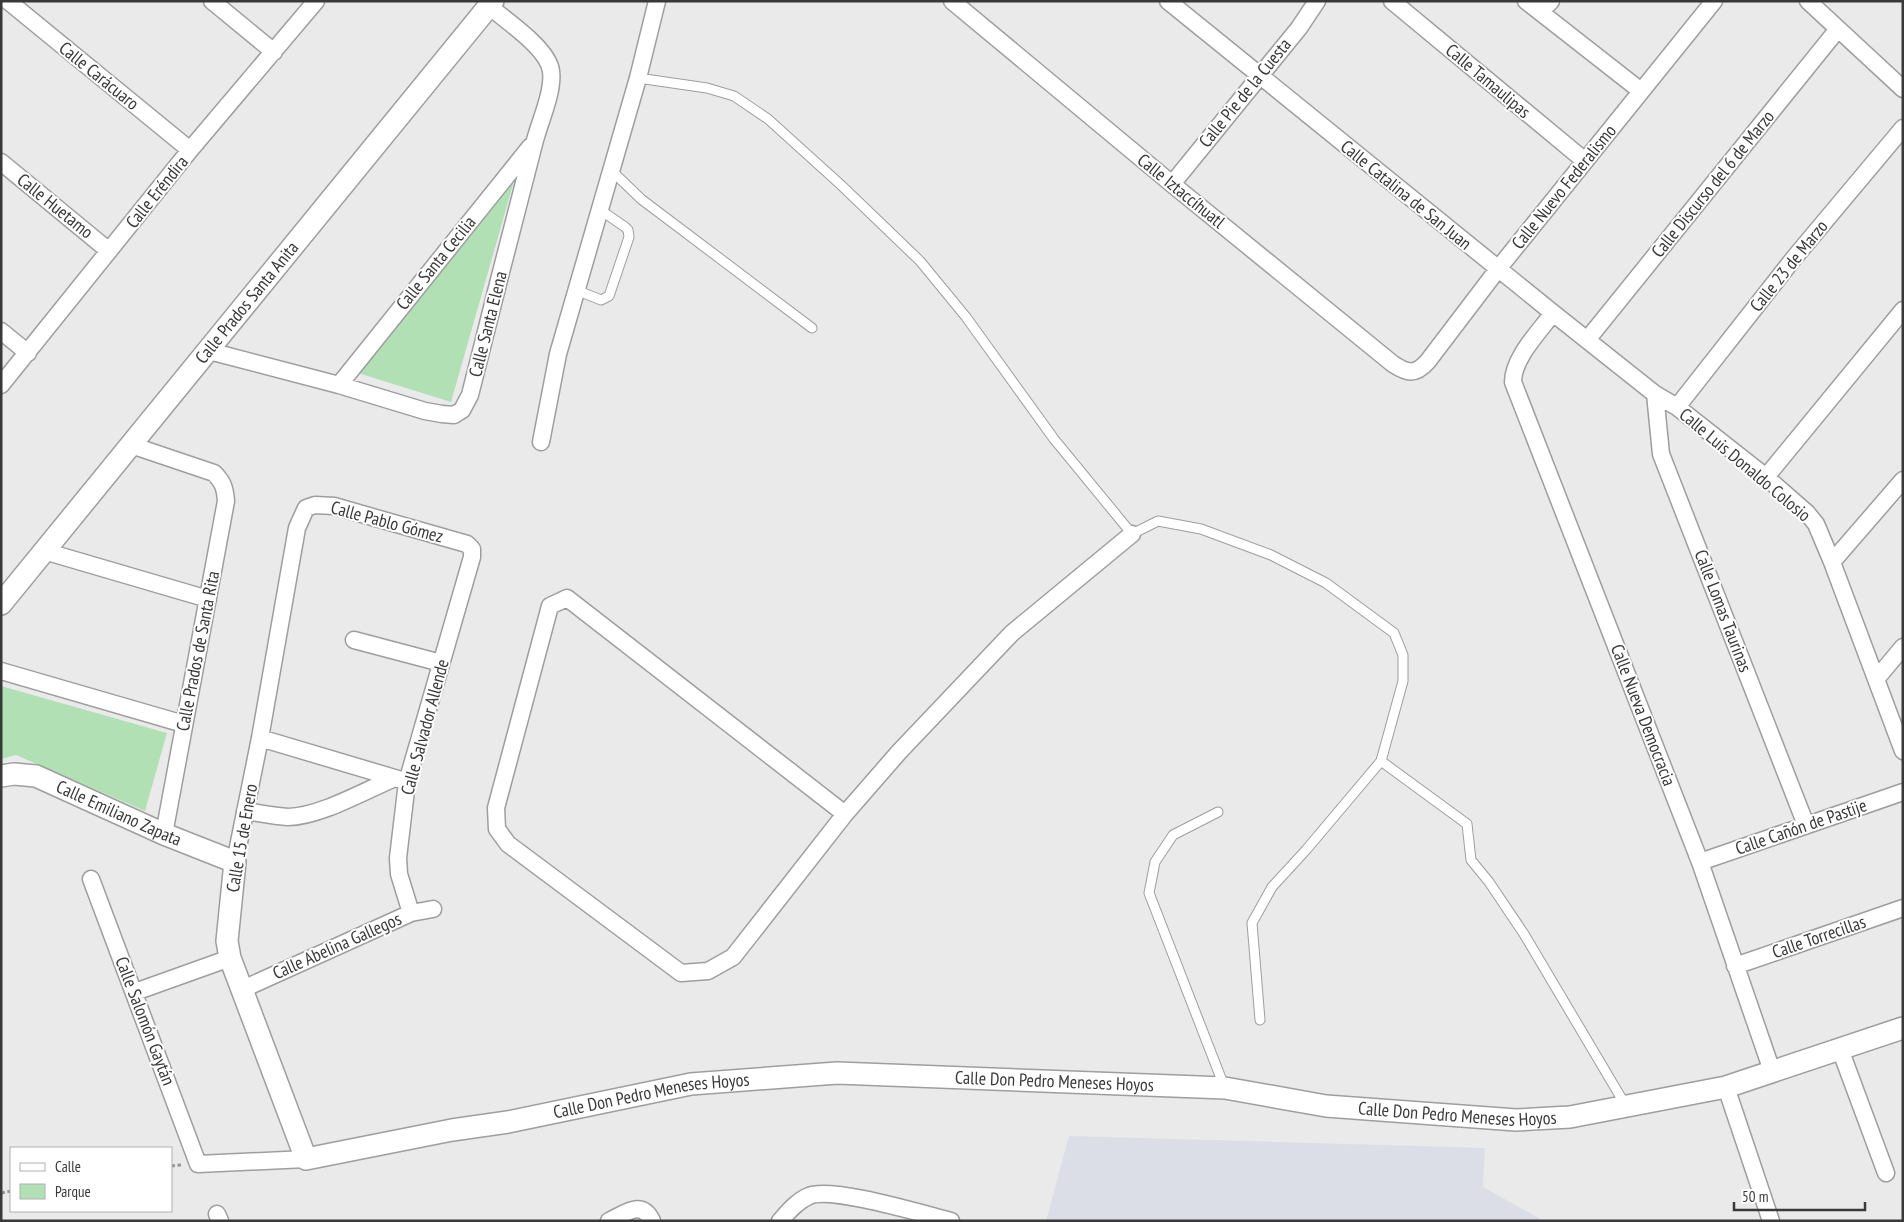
<svg xmlns="http://www.w3.org/2000/svg" width="1904" height="1222" font-family="'PT Sans Narrow',sans-serif">
	<rect width="100%" height="100%" fill="#eaeaeb"/>
	<path fill="#dcdee7" d="M1069 1136 1485 1148 1483 1187 1544 1221H1046Z"/>
	<path fill="#b2e0b5" d="M514 181 451 402 358 373Z
		M1 686 167 733 145 811 16 755 1 759Z"/>
	<g fill="none" stroke-linecap="round" stroke-linejoin="round">
		<g stroke="#9e9e9f" stroke-width="11">
			<path id="service" d="M638 78 707 88 734 96 768 119 841 185 920 261 966 317 1054 439 1132 534 1158 521 1201 529 1271 555 1326 583 1394 633 1403 655V681L1381 761 1467 824 1471 860 1489 882 1524 934 1626 1106
				M611 170 641 199 812 328
				M576 290 601 300 609 296 629 237 628 230 625 227 599 209
				M1218 812 1173 835 1155 862 1149 893 1224 1086
				M1260 1020 1252 923 1272 887 1306 850 1381 761"/>
		</g>
		<g stroke="#9e9e9f" stroke-width="19">
			<path id="minor" d="M8 1 190 150
				M212 1 274 52
				M952 1 1172 184 1393 364C1407 373 1415 376 1428 361L1498 269 1714 1
				M1168 1 1553 313 1655 394 1677 407 1766 477 1807 513 1816 524 1832 562 1903 751
				M1392 1 1585 161
				M1526 1 1641 91
				M1808 1 1903 89
				M1540 12 1551 1
				M1 162 109 251
				M1172 184 1299 28 1317 1
				M1553 313C1539 332 1513 358 1513 382L1700 862 1772 1071
				M1 331 28 353
				M1587 340 1838 29
				M209 351 339 385 425 411 442 414 454 415 462 410 470 395C491 311 512 228 534 144 539 123 554 92 551 71 548 48 506 21 489 6
				M1 385 190 150 316 1
				M339 385 530 147
				M1655 394 1661 454 1806 825
				M1677 407 1794 258 1903 128
				M541 442 558 354 638 78 657 1
				M131 445 214 473C223 482 225 488 226 501L164 834
				M1766 477 1903 310
				M44 551 208 599
				M1832 562 1903 480
				M354 640 441 663
				M1 671 184 724
				M1877 678 1903 647
				M260 738 398 779
				M245 811C259 813 274 816 288 817 319 817 366 790 395 778
				M845 814 567 598 550 606 496 808 497 829 508 844 681 973 708 971 733 957 845 814 899 752 1012 633 1132 534
				M235 862 260 738 297 528 306 508 315 505 334 506 467 544 472 549V557L407 782 398 858 399 874 411 913
				M1700 862 1903 792
				M91 879 198 1164 306 1159
				M1735 966 1903 908
				M243 989 411 913 433 909
				M135 992 230 958
				M1840 1049 1886 1173
				M1726 1087 1771 1221
				M217 1214 220 1221
				M609 1221C626 1213 642 1199 652 1221
				M780 1221C788 1212 797 1201 809 1196 831 1186 923 1214 951 1221"/>
		</g>
		<g stroke="#9e9e9f" stroke-width="24">
			<g id="tertiary">
				<path id="s1" d="M1 604 493 1"/>
				<path id="s2" d="M1 776 14 774 36 776 164 834 235 862 227 941 230 958 306 1159 452 1130 508 1122 691 1084 837 1073 1225 1088 1326 1106 1516 1120 1570 1117 1726 1087 1903 1028"/>
			</g>
		</g>
		<path stroke="#979798" stroke-width="3" stroke-dasharray="4 2.5" stroke-linecap="butt" d="M171 1166 181 1165
			M1 1193 11 1191"/>
		<use href="#service" stroke="#fff" stroke-width="9"/>
		<use href="#minor" stroke="#fff" stroke-width="16"/>
		<use href="#tertiary" stroke="#fff" stroke-width="21"/>
	</g>
	<g text-anchor="middle" stroke-width="4" stroke-linejoin="round" paint-order="stroke">
		<g font-size="18" fill="#393939" stroke="#fff">
			<text transform="translate(99 76) rotate(39)" y="6">Calle Carácuaro</text>
			<text transform="translate(1488 81) rotate(40)" y="6">Calle Tamaulipas</text>
			<text transform="translate(1245 93) rotate(-51)" y="6">Calle Pie de la Cuesta</text>
			<text transform="translate(1713 184) rotate(-51)" y="6">Calle Discurso del 6 de Marzo</text>
			<text transform="translate(1564 187) rotate(-51)" y="6">Calle Nuevo Federalismo</text>
			<text transform="translate(1181 191) rotate(39)" y="6">Calle Iztaccíhuatl</text>
			<text transform="translate(157 192) rotate(-51)" y="6">Calle Eréndira</text>
			<text transform="translate(1406 195) rotate(39)" y="6">Calle Catalina de San Juan</text>
			<text transform="translate(55 206) rotate(39)" y="6">Calle Huetamo</text>
			<text transform="translate(436 263) rotate(-51)" y="6">Calle Santa Cecilia</text>
			<text transform="translate(1789 266) rotate(-51)" y="6">Calle 23 de Marzo</text>
			<text dy="6" stroke="none"><textPath href="#s1" startOffset="389">Calle Prados Santa Anita</textPath></text>
			<text transform="translate(488 324) rotate(-76)" y="6">Calle Santa Elena</text>
			<text transform="translate(1745 465) rotate(40)" y="6">Calle Luis Donaldo Colosio</text>
			<text transform="translate(387 522) rotate(15)" y="6">Calle Pablo Gómez</text>
			<text transform="translate(1723 611) rotate(69)" y="6">Calle Lomas Taurinas</text>
			<text transform="translate(198 651) rotate(-79)" y="6">Calle Prados de Santa Rita</text>
			<text transform="translate(1643 715) rotate(69)" y="6">Calle Nueva Democracia</text>
			<text transform="translate(425 727) rotate(-75)" y="6">Calle Salvador Allende</text>
			<text dy="6" stroke="none"><textPath href="#s2" startOffset="126">Calle Emiliano Zapata</textPath></text>
			<text transform="translate(1801 827) rotate(-19)" y="6">Calle Cañón de Pastije</text>
			<text transform="translate(242 838) rotate(-80)" y="6">Calle 15 de Enero</text>
			<text transform="translate(1819 937) rotate(-19)" y="6">Calle Torrecillas</text>
			<text transform="translate(337 946) rotate(-24)" y="6">Calle Abelina Gallegos</text>
			<text transform="translate(145 1021) rotate(69)" y="6">Calle Salomón Gaytán</text>
			<text dy="6" stroke="none"><textPath href="#s2" startOffset="1320">Calle Don Pedro Meneses Hoyos</textPath></text>
			<text dy="6" stroke="none"><textPath href="#s2" startOffset="915">Calle Don Pedro Meneses Hoyos</textPath></text>
			<text dy="6" stroke="none"><textPath href="#s2" startOffset="1725">Calle Don Pedro Meneses Hoyos</textPath></text>
		</g>
	</g>
	<rect width="1904" height="1222" fill="none" stroke="#393939" stroke-width="5"/>
	<rect x="10" y="1147" width="162" height="65" fill="#ffffff" stroke="#b0b0b0"/>
	<rect x="20" y="1163" width="25" height="8" fill="#ffffff" stroke="#b0b0b0"/>
	<text x="55" y="1172" font-size="15" fill="#393939">Calle</text>
	<rect x="20" y="1184" width="25" height="15" fill="#b2e0b5" stroke="#b0b0b0"/>
	<text x="55" y="1197" font-size="15" fill="#393939">Parque</text>
	<path d="M1734 1202v8h131v-8" fill="none" stroke="#393939" stroke-width="2.5"/>
	<text x="1742" y="1202" font-size="15" fill="#393939" stroke="#ffffff" stroke-width="4" paint-order="stroke">50 m</text>
</svg>
